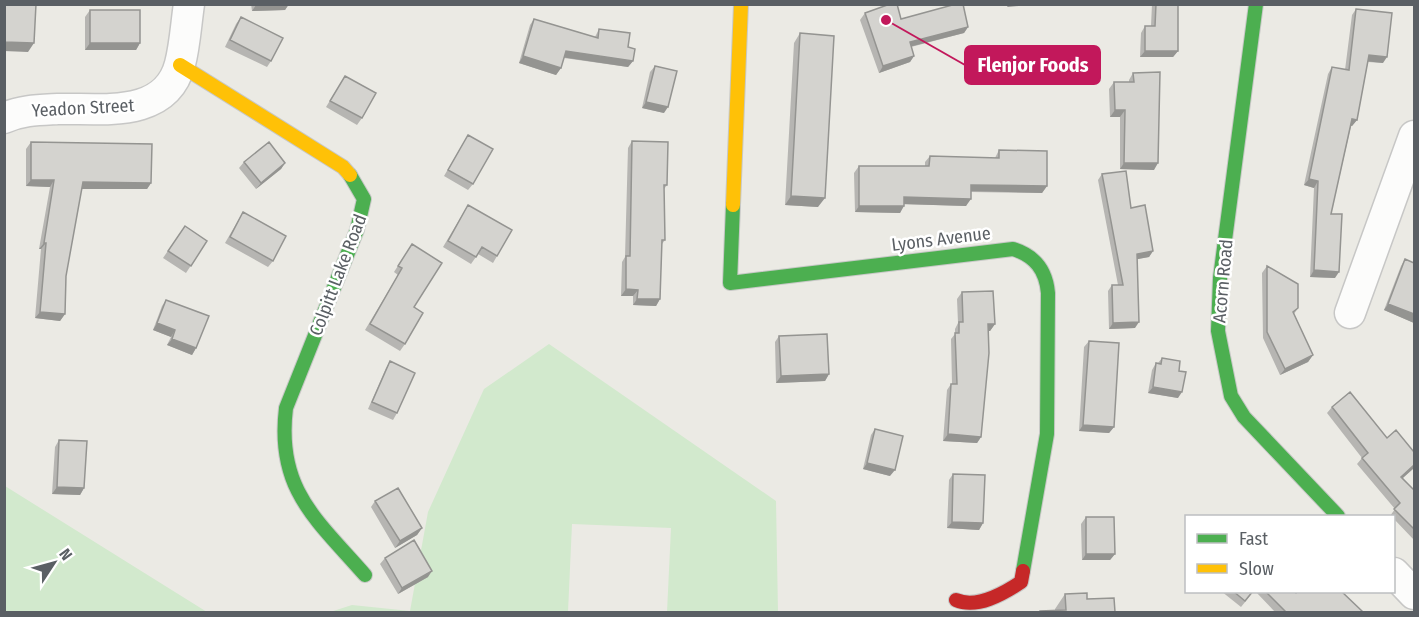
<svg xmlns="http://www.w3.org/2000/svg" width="1419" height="617" font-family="'Fira Sans Condensed',sans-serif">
	<rect width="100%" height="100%" fill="#ebeae4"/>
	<path fill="#d2e9cd" d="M549 344 776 501 778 612H667L671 528 572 524 568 612H330L352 605 410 611 428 512 484 389Z
		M4 486H5L207 612H5Z"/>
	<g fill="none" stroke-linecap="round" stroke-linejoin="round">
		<g stroke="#c7c7c6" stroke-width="33">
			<path id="street" d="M4 118C22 110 39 110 58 109 102 108 166 119 180 64 185 45 186 24 189 4
				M1350 313 1414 136
				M1394 573 1414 594"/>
		</g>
		<g stroke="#c7c8c6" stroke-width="16">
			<path id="fast" d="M1256 4 1220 278 1218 331 1231 396 1244 417 1338 516
				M350 175 364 199 357 230 286 408C276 489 316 519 365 575
				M733 205 730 283 1013 249C1035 256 1046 270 1048 293L1047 434 1023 571"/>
		</g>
		<g stroke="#c7c8c6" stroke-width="16">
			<path id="slow" d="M180 65 343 167 350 175
				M733 205 741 4"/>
		</g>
		<g stroke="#c7c8c6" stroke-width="16">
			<path id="jam" d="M956 600C977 609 1003 594 1021 582L1023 571"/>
		</g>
		<use href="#street" stroke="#fcfcfb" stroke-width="30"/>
		<use href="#fast" stroke="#4caf50" stroke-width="14"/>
		<use href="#slow" stroke="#ffc107" stroke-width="14"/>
		<use href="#jam" stroke="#c62828" stroke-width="14"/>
	</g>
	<path fill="#b6b5b2" d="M251 4H289L285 10 252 11Z
		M1152 4H1178V51L1173 57H1140L1141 33 1145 26H1151Z
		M1356 9 1383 63 1368 62 1357 120 1352 126H1351L1331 214 1335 278 1310 277 1314 188 1304 185 1328 74 1332 67 1345 70 1352 15Z
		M90 10 140 43 136 50H85V17Z
		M865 13 901 19 968 27 964 33 911 47 914 56 910 62 879 73 860 20Z
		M241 17 271 61 267 67 225 47 236 24Z
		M534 19 595 37 599 29 628 47 633 61 628 67 564 58 561 68 556 75 519 63 530 25Z
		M800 33 818 207 785 205 794 43Z
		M655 66 664 113 642 108 650 72Z
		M1133 73 1154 170 1120 169V117H1110L1109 89 1114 82H1129V80Z
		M345 76 362 118 357 125 326 107Z
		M468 135 473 184 468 190 444 176Z
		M632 141 667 185 664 189 665 240 662 244 660 299 656 306 633 305V296H621L622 262 625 257 628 148Z
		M31 142 151 183 147 189H81L66 276 65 314 60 321 35 318 41 249H39L50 187 26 186V149Z
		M999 150 1047 186 1042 193 971 192 966 206 904 204 900 213 855 212 854 173 859 166H925V162L930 156 995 158Z
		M244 162 285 163 281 169 256 189 239 168Z
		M1102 174 1131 208 1153 251 1149 257 1137 259 1135 328 1109 329 1108 291 1112 285H1118L1098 180Z
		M468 205 497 256 493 263 478 254 471 264 443 247Z
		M243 212 273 261 268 267 225 243Z
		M185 226 207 241 186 273 163 258Z
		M412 244 414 307 405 344 400 351 365 330 398 275 394 272Z
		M1405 259 1414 323 1384 310 1401 266Z
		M1267 266 1298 308 1294 314 1313 355 1308 362 1280 375 1263 338 1262 273Z
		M962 292 995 324 990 331H988L981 437 977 443 943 441 947 390 951 384H952L951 339 955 334V329L958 323 957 299Z
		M166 300 196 348 192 355 167 345 171 337 153 330 162 306Z
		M779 336 829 374 825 381 776 383 775 342Z
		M1089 341 1114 427 1109 433 1079 431 1084 347Z
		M1162 358 1179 371 1178 398 1148 393 1152 370 1156 363H1158Z
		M390 361 397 413 393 420 368 409 386 368Z
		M1332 407 1387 438 1414 468 1403 478 1414 490V540L1394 519V516H1390L1395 509 1357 464 1362 458 1327 413Z
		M875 429 890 476 863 469 871 435Z
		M59 440 84 488 80 495 52 494 55 447Z
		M953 474 983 523 979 530 947 528 949 480Z
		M375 501 422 528 417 535 395 548 371 507Z
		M1086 517 1115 554 1110 560H1082L1081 524Z
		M385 558 428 577 398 594 380 564Z
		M1221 591H1254L1241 607Z
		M1255 591H1293L1296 593 1363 612H1275Z
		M1065 594 1087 599 1115 612H1038L1040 611 1055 610V609Z"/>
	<path fill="#949491" d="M289 4 285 10 252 11 256 5Z
		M1009 4H1038L1007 7Z
		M968 27 964 33 905 48 910 42Z
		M4 42 34 43 28 52 4 51Z
		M90 43H140L136 50H85Z
		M566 51 633 61 628 67 561 57Z
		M1145 51H1178L1173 57H1140Z
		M1369 55 1387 57 1383 63 1364 61Z
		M523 56 561 68 556 75 519 63Z
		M914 56 910 62 879 73 883 66Z
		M646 102 668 107 664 113 642 108Z
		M1115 110H1125L1120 117H1110Z
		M1352 119 1357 120 1352 126 1348 125Z
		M285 163 281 169 256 189 261 183Z
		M1124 163H1158L1154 170 1120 169Z
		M1309 179 1318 181 1314 188 1304 185Z
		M31 180H54L50 187 26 186Z
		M83 182 151 183 147 189H78Z
		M971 185 1047 186 1042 193 967 191Z
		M791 196 825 198 818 207 785 205Z
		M904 197 971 199 966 206 900 204Z
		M859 206H904L900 213 855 212Z
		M44 243H46L41 249H39Z
		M1153 251 1149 257 1133 260 1137 254Z
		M1314 270 1339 272 1335 278 1310 277Z
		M626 289 638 290 633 296H621Z
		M637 299H660L656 306 633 305Z
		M1388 304 1414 314V323L1384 310Z
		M40 312 65 314 60 321 35 318Z
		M1139 322 1135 328 1109 329 1113 323Z
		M157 323 175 330 171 337 153 330Z
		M988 324H995L990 331H984Z
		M172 339 196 348 192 355 167 345Z
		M1313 355 1308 362 1280 375 1285 369Z
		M829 374 825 381 776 383 781 376Z
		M1153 387 1182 392 1178 398 1148 393Z
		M1083 425 1114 427 1109 433 1079 431Z
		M948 434 981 437 977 443 943 441Z
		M867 463 895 470 890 476 863 469Z
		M1414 465V468L1397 483 1401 477Z
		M57 487 84 488 80 495 52 494Z
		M952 522 983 523 979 530 947 528Z
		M422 528 417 535 395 548 400 541Z
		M1086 554H1115L1110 560H1082Z
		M432 571 428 577 398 594 402 588Z"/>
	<path fill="#d4d3cf" stroke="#949491" stroke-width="1.5" d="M4 4H36L34 43 4 42Z
		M890 4H897L901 19 956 4H963L968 27 910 42 914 56 883 66 865 13Z
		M1156 4H1178V51H1145V26H1155Z
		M1356 9 1392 13 1387 57 1369 55 1357 120 1352 119 1331 214H1342L1339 272 1314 270 1318 181 1309 179 1332 67 1349 70Z
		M90 10H140V43H90Z
		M241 17 283 38 271 61 230 40Z
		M534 19 598 38 599 29 630 33 628 47 635 49 633 61 566 51 561 68 523 56Z
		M800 33 834 36 825 198 791 196Z
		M655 66 677 71 668 107 646 102Z
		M1160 72 1158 163H1124L1125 110H1115L1114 82H1134L1133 73Z
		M345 76 376 93 362 118 330 101Z
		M468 135 493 149 473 184 448 170Z
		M632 141 668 142 667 185H664L665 240H662L660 299H637L638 290 626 289V256H630Z
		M31 142 152 144 151 183 83 182 66 276 65 314 40 312 46 243H44L54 180H31Z
		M269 142 285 163 261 183 244 162Z
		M999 150 1047 151V186L971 185V199L904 197V206H859V166H929L930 156 999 158Z
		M1126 171 1131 208 1145 205 1153 251 1137 254 1139 322 1113 323 1112 285H1123L1102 174Z
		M468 205 512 230 497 256 482 247 476 257 448 241Z
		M243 212 286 236 273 261 230 237Z
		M185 226 207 241 191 266 168 251Z
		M412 244 442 263 414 307 423 313 405 344 370 324 402 268 398 266Z
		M1405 259 1414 263V314L1388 304Z
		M1267 266 1298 284V308L1293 312 1313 355 1285 369 1267 332Z
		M993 291 995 324H988L989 353 981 437 948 434 951 384H957L955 333H959V322H963L962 292Z
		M166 300 209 316 196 348 172 339 175 330 157 323Z
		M827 334 829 374 781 376 779 336Z
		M1089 341 1119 343 1114 427 1083 425Z
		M1162 358 1180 361 1179 371 1186 372 1182 392 1153 387 1156 363 1161 364Z
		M390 361 415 373 397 413 372 402Z
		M1350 392 1387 438 1396 430 1414 452V465L1401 477 1414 490V529L1394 509 1400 503 1362 458 1368 453 1332 407Z
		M875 429 903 436 895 470 867 463Z
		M59 440 87 441 84 488 57 487Z
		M953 474 985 475 983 523 952 522Z
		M398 488 422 528 400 541 375 501Z
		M1086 517H1114L1115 554H1086Z
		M414 540 432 571 402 588 385 558Z
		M1233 591H1253L1245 601Z
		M1265 591H1293L1296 593 1298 591H1341L1363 612H1286Z
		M1087 593V599L1114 598 1115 612H1040V611L1066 610 1065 594Z"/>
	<g text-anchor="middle" stroke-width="5" stroke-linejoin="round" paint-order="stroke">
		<g font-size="18" fill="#5a5f64" stroke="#fff">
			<text transform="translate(83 108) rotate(-3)" y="6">Yeadon Street</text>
			<text transform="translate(941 239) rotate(-7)" y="6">Lyons Avenue</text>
			<text transform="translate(338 275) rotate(-69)" y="6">Colpitt Lake Road</text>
			<text transform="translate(1223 281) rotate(-85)" y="6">Acorn Road</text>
		</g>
	</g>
	<path fill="none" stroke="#c2185b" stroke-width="2" d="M886 20L965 65"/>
	<circle fill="#c2185b" stroke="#fff" stroke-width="2" cx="886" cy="20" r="6"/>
	<rect fill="#c2185b" stroke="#c2185b" stroke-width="2" x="965" y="46" width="135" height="38" rx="6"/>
	<g font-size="20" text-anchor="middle" font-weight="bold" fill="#fff">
		<text x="1033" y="72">Flenjor Foods</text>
	</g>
	<rect width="1419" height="617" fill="none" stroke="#5a5f64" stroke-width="12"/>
	<rect x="1185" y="515" width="210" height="78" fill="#ffffff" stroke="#bdbfc1" stroke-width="1.5"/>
	<rect x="1197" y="534" width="30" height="9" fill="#4caf50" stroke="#bdbfc1" stroke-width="1.5"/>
	<text x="1239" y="545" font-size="18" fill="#5a5f64">Fast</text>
	<rect x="1197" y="564" width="30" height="9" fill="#ffc107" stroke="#bdbfc1" stroke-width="1.5"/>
	<text x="1239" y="575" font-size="18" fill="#5a5f64">Slow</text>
	<g transform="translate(54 563) rotate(54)" stroke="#ffffff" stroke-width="4.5" paint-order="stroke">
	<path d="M0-4.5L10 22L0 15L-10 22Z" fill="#5a5f64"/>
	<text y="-9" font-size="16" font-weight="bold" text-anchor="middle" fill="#5a5f64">N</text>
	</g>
</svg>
